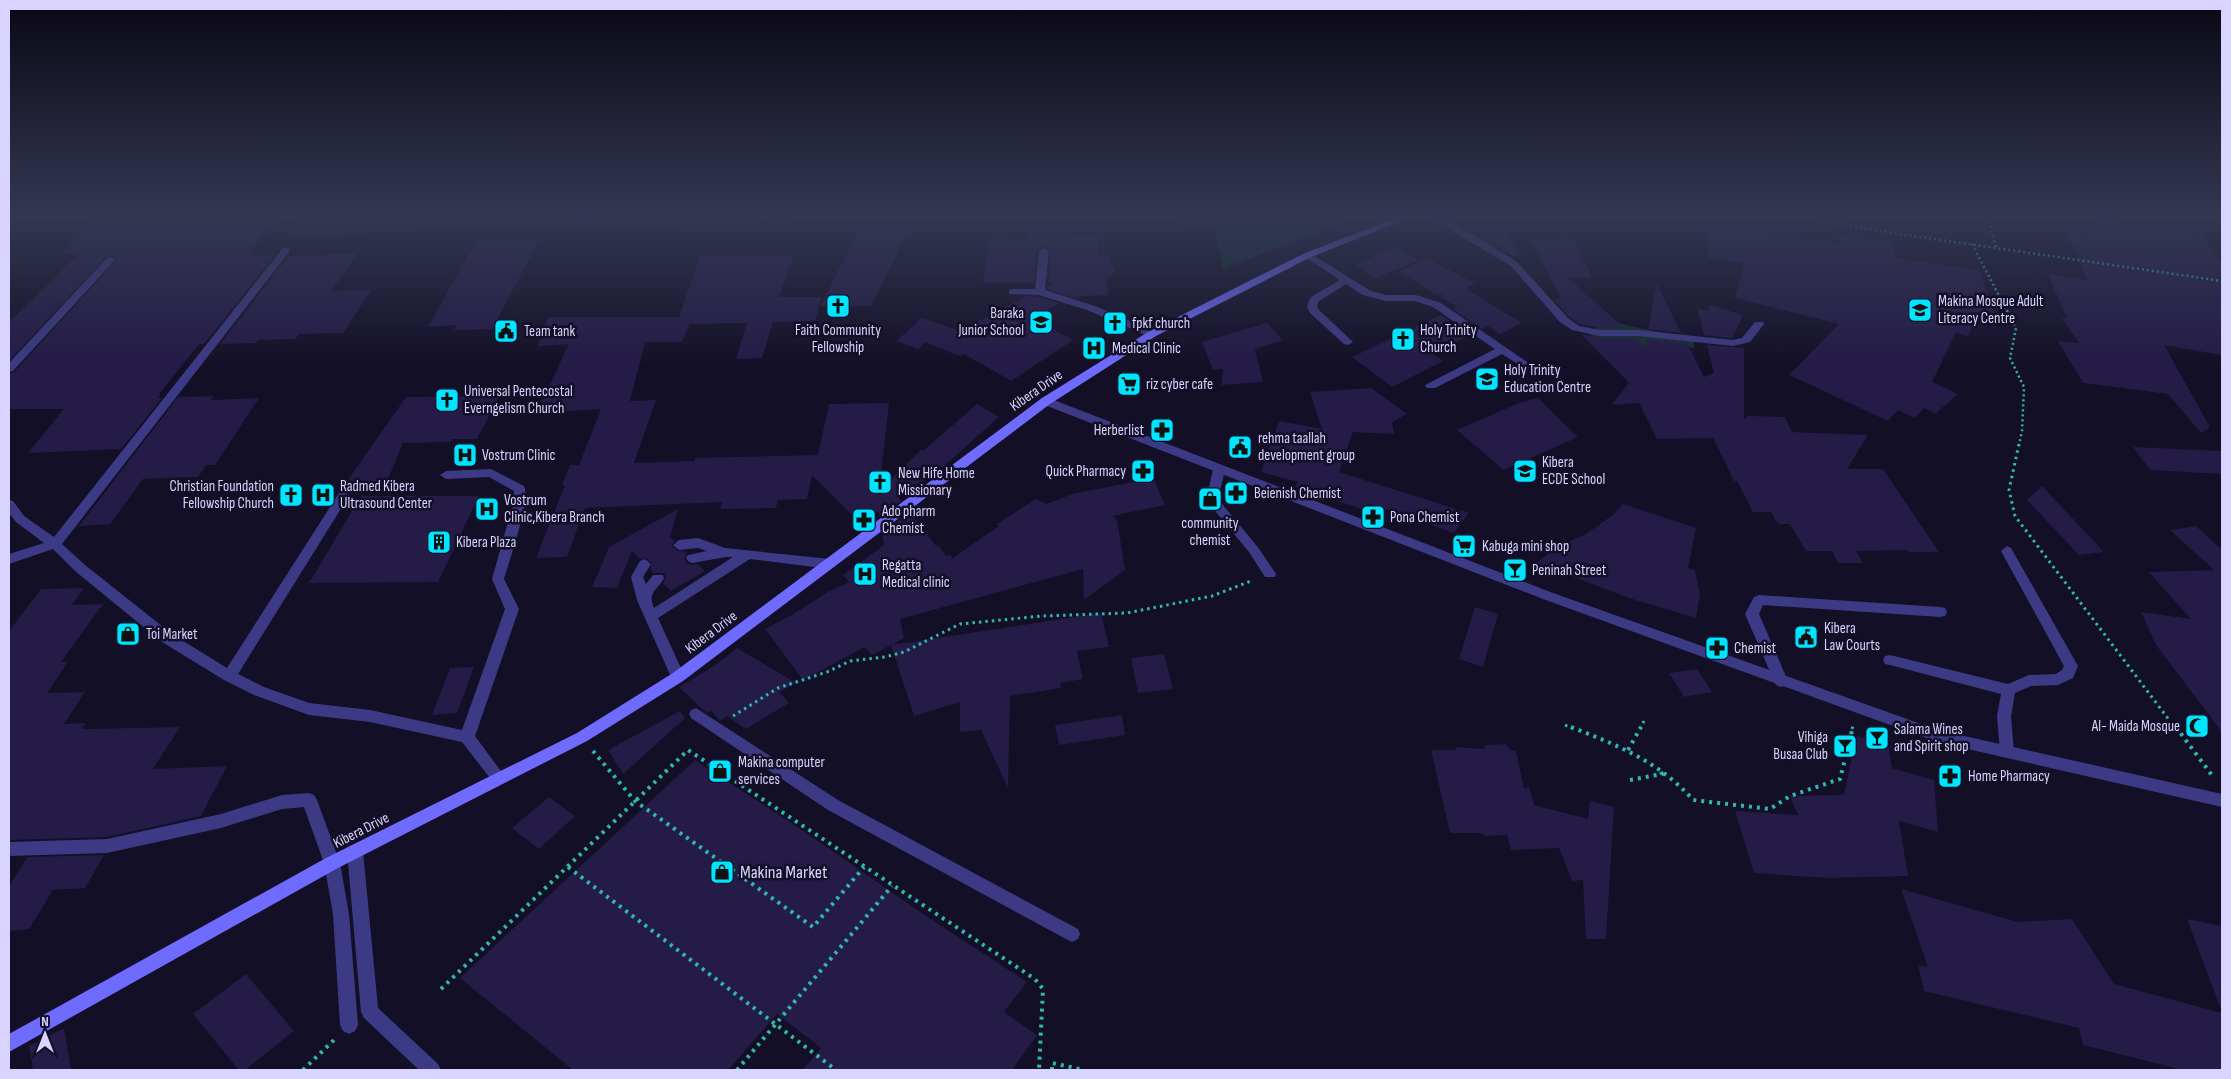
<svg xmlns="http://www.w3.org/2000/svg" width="2231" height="1079" font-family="'Sofia Sans Condensed',sans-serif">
	<rect width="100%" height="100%" fill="#130f26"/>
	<path fill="#12302f" d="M308 216H993L293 234Z
		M1152 216H1358L1223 269 1216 231Z
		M1618 323 1694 341V348L1653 342 1652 352 1616 350 1584 331Z"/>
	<path fill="#241b47" d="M2100 221 2203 235 2222 264V355L2164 345 2210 427 2201 433 2168 394 2083 383 2058 341 2079 343 2062 318H2067L2048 274 2087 280 2067 232 2087 235 2086 227 2104 230Z
		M94 223H274L246 255 274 256 204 344H199L159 394H161L158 398H162L121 449 28 453 64 409H9V374L14 372 117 260 111 255 106 257 9 361V322L79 254H61Z
		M862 224 910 227 871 306H820Z
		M1704 224 1764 231 1765 234 1815 241 1840 243 1838 235 1892 243 1895 258 1979 270 1997 321 1975 319 1968 336 1956 332 1932 382 1958 394 1935 414 1924 408 1915 418 1898 410 1888 421 1789 375 1839 324 1735 298 1744 263 1709 258 1708 235Z
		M1069 233V236H1099L1098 256 1107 255 1116 272 1107 277 1108 295 1071 297 1047 289V286L1054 283H1048L1051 251 1045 246 1037 251 1034 283H983L989 239 1029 240 1028 235Z
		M1507 234 1520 256H1512L1486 240 1484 236Z
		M1573 239 1592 277 1568 278 1624 328H1600L1580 324 1569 317 1554 300 1561 298 1531 241Z
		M512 240 511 242 539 241 492 329 454 330 457 325 428 327 476 241Z
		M1397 247 1418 260 1375 279 1355 264Z
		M358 253 331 291 371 290 343 333 299 334 295 339 258 340 256 343 220 344 289 256Z
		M700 256H793L779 297H822L815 321 773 322 762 358 736 359 747 323 690 324 682 342H645L630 401 656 400 634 463 695 461V458L818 455 829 404 889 403 879 491 922 449 923 451 977 404 999 417 945 465 898 497 901 501 879 517 878 511 869 517 864 511 853 516 812 475 807 499 778 500 776 508 720 509 722 502 585 508 567 557 536 558 565 485H562L570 465H579L601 409 542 413 545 403H541L569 344 538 346 548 317H679Z
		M1426 258 1475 283 1466 289 1522 323 1500 334 1488 326 1482 329 1453 309 1457 307 1442 298 1443 293 1437 295 1399 272Z
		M1657 284 1681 333 1648 329Z
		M1027 296 1039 297 1059 303 1033 318 1073 340 1011 381 964 354 960 356 925 342 918 349 896 341 922 318 960 331Z
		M1710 305 1743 315 1732 338 1704 335 1697 308 1707 311Z
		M1441 315 1470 335 1433 354 1443 361 1392 387 1352 357Z
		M1267 323 1283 340 1255 349 1263 382 1221 385 1223 369 1213 370 1202 342Z
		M1581 334 1600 338H1635L1645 347 1647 339 1687 343 1704 377 1714 373 1707 345 1744 348V420L1748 416 1785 417 1792 432 1868 435 1847 469H1883L1939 552H1908L1907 550 1856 551 1863 563H1838L1832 551H1806L1790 524H1778L1771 512H1753L1737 481H1734L1713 438 1657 439 1639 403 1611 405 1629 383Z
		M1371 388 1407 414 1392 422 1394 434 1353 432 1339 472 1469 513 1454 533 1367 503 1368 511 1295 487 1298 482 1261 472 1279 421 1322 429 1310 392Z
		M214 396 211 400 259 398 215 465H206L198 477 143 479 110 524 79 526 178 397Z
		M500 396 477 439H452L451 442 403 443 385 486 343 487 406 397Z
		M1538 398 1578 437 1504 470 1457 430 1519 403Z
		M2133 447 2222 451V474L2150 470Z
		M1153 478 1165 505 1112 516 1117 520 1125 570 1084 600 1083 569 900 619 904 638 891 645 1101 613 1109 647 1077 651 1083 679 1060 683 1061 688 1010 696 1008 788 981 730 960 732V702L914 716 891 645 872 655 865 647 803 680 765 629 792 615 826 593 849 582 843 575 884 545 882 533 910 512 936 546 938 545 946 556 949 554 953 558 999 526 997 524 1036 499 1047 504 1072 494Z
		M2042 486 2104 552 2079 555 2027 500Z
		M361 496H479L438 582 309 583Z
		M1623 504 1696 528 1688 568 1695 570 1700 594 1696 618 1632 599 1536 563 1559 546 1586 534 1614 514Z
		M678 509 670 537 675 541 671 545 678 551H685L687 554 684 559 687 563 692 565 698 564 705 571 671 591 663 583 666 577 664 573H654L650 569 652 563 646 558 640 559 632 551 617 588 592 587 609 547Z
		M2196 526 2222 550V732L2156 645 2141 612 2191 619 2149 572 2214 570 2170 530Z
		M84 588 72 605 103 604 61 662H68L47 693 85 692 64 724 86 723 82 729 180 727 153 769 227 766 201 816 107 837 9 840V631L41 589Z
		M1475 607 1498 614 1483 667 1459 659Z
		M737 648 796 683 779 692 789 703 746 729 727 716 720 721 711 711 707 713 703 710 679 687 714 666Z
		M1164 654 1173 689 1138 693 1131 658Z
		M474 667 457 713 432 715 450 668Z
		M1697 669 1712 692 1684 697 1669 673Z
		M680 711 685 718 623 774 608 750Z
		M1122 715 1125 735 1059 745 1055 725Z
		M1856 736 1888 744 1892 768 1934 780 1938 832 1899 821 1908 876 1827 878 1754 873 1735 811 1798 815 1790 796 1844 795Z
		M1506 744 1510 750 1516 751 1524 788 1529 787 1534 805 1588 819 1590 801 1614 807 1606 939H1586L1583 880 1572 881 1559 848 1511 850 1507 835 1486 836 1480 833H1450L1431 750H1456V747L1484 749 1485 745Z
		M695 760 805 832 926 916 1027 982 1004 1012 1037 1035 1012 1070H803L821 1048 777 1014 728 1070H573L460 978Z
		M549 797 575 816 539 849 512 828Z
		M104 855 85 888 53 890 29 929 9 931V887L27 857Z
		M1901 889 2018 922 2072 919 2114 984 2222 1013V1070H2183L2083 1045 2079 1028 1924 991 1918 965 1928 967Z
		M2187 919 2222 926V1007H2220Z
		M246 974 294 1031 245 1070H239L193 1014Z
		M64 1028 71 1070H33L29 1046Z"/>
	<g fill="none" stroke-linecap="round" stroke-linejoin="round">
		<path stroke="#2fb8b0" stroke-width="2.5" stroke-dasharray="2 3" stroke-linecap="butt" d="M1471 216H1759
			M1796 216 1879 231 2222 281
			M1988 216 1996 248
			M1972 244 2016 328 2010 358 2024 387 2022 431 2019 445"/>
		<path stroke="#2fb8b0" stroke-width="3" stroke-dasharray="2.5 4" stroke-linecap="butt" d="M2019 444 2009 490 2015 516 2176 729
			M733 716 778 688 827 672 850 661 885 657 904 652 960 624 1042 616 1127 613 1212 596 1251 581
			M1565 725 1574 729
			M1640 729 1644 721
			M1852 729 1853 726"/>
		<path stroke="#2fb8b0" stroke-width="4" stroke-dasharray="3 5" stroke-linecap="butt" d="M1571 727C1617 745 1660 762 1693 800L1770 809 1790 796 1840 779 1853 727
			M2176 727 2214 778
			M1628 750 1641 727
			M593 751 635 801 813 927 864 867
			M1630 780 1662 774 1659 768
			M568 867 836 1070
			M441 989 688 750 1035 979 1043 989 1039 1070
			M303 1070 335 1039
			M737 1070 892 886
			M1052 1070V1063L1084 1070"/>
		<path fill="#3d3a85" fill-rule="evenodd" d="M575 216H585L580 223 577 224 572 221Z
			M1427 216H1439L1476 236 1517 262 1568 318 1579 326 1600 330H1638L1733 340 1742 338 1755 322H1763L1764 324 1750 342 1733 346 1638 336H1600L1572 330 1560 322 1511 266Z
			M286 247 289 248V252L62 544 85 565 172 634 227 668 339 493H347L349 496 347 499 238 674 264 687 309 703 370 710 462 730 505 609 492 579 513 504 514 491 489 477 446 479 440 475 446 471 491 469 524 486C531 499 509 562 504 579L519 609 475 736 503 774 505 778 503 782 498 784 493 782 462 742 370 722 309 715 254 695 224 680 162 642 75 571 53 549 9 564V554L44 543 16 522 9 513V500L13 501 24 516 54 537 283 248Z
			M1044 248 1049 251 1045 290 1095 306 1156 332V336H1148L1087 310 1039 295 1009 294V290L1013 289H1035L1039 251Z
			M1308 252 1371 291 1386 295H1416L1441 303 1533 366 1532 368H1524L1502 354 1435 388H1427L1425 386 1427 384 1495 349 1433 307 1415 301H1386L1363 295 1346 284 1319 301 1317 306 1319 310 1353 342 1348 345 1344 344 1310 313 1307 306 1311 297 1340 280 1305 257 1303 255Z
			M110 257 115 260 113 262 13 371 9 372V363L107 258Z
			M1219 466 1225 470 1218 499 1257 546 1276 574 1275 577H1265L1249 552 1206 500 1213 470Z
			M698 538 725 548 830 559 836 564 830 569 750 559 658 618 685 677 683 681 678 683 673 681 671 677 637 600 631 577 640 561 645 559 651 564 643 577 646 584 653 575H663L664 578C657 591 647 592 654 608L733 557H726L692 563 688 561 686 558 688 555 707 551 698 548 679 550 673 545 679 540Z
			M2007 546 2011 548 2078 666 2073 678 2058 685 2031 686 2015 693 2011 716 2014 752 2012 756 2007 758 2002 756 2000 752 1997 716 2001 694 1890 665 1885 664 1883 660 1885 656 1890 655 2008 684 2029 675 2056 674 2062 670 2064 666 2001 551Z
			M1759 595 1940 607 1945 608 1947 612 1945 616 1940 617 1763 605 1759 614 1788 681 1786 685 1781 687 1776 685 1774 681 1745 614 1754 597Z
			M696 708 838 800 1078 929 1080 934 1078 939 1072 942 1066 939 828 810 691 718 689 714 691 710Z
			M309 793 314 795 317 800 340 863 349 914 358 1025 355 1031 349 1034 343 1031 340 1025 333 914 324 863 304 807 282 809 221 828 107 853 9 856V842L107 839 221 814 282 795Z
			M355 844 360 846 363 851 378 1008 438 1064 441 1070H419L364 1018 361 1012 347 851 350 846Z"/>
		<path fill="#3d3a85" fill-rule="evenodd" d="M1046 397 1553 593 1938 730 2222 794V807L1937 742 1543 599 1042 404 1040 401 1042 398Z"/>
		<path fill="#6f6bff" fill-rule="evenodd" d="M1401 216H1414L1311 257 1156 336 1050 404 683 681 587 741 338 868 9 1052V1034L326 858 577 733 673 673 1042 398 1148 332 1305 253Z"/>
	</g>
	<linearGradient id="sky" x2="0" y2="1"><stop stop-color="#0a0815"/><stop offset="0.59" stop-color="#333752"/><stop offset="1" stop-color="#333752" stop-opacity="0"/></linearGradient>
	<rect width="2231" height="367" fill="url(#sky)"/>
	<defs>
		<g id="church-square" transform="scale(1.25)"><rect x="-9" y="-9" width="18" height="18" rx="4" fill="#00e5ff" stroke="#130f26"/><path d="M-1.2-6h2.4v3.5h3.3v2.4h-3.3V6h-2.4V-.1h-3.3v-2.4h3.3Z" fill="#111"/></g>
		<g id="school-square" transform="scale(1.25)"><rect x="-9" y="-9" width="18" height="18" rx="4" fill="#00e5ff" stroke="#130f26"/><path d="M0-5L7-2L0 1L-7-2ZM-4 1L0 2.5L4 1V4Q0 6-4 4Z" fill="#111"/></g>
		<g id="civic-square" transform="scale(1.25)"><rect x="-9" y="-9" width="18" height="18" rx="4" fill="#00e5ff" stroke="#130f26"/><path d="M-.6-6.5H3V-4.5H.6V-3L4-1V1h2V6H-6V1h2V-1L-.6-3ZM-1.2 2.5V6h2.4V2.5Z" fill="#111"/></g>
		<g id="hospital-square" transform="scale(1.25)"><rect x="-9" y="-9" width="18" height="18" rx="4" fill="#00e5ff" stroke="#130f26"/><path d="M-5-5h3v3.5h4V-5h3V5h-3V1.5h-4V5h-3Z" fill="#111"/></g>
		<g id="supermarket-square" transform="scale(1.25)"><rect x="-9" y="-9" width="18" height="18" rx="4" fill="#00e5ff" stroke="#130f26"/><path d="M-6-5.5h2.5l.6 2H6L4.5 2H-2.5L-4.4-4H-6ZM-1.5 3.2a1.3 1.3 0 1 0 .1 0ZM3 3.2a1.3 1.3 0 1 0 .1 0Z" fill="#111"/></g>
		<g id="pharmacy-square" transform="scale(1.25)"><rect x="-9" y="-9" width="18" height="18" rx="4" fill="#00e5ff" stroke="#130f26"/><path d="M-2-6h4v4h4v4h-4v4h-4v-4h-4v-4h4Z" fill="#111"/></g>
		<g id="shop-square" transform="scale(1.25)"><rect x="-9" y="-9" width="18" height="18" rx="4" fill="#00e5ff" stroke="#130f26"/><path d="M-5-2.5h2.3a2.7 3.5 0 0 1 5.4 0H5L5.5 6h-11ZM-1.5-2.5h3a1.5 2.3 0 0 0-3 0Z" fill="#111"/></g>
		<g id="building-square" transform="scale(1.25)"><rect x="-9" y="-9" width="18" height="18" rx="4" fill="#00e5ff" stroke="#130f26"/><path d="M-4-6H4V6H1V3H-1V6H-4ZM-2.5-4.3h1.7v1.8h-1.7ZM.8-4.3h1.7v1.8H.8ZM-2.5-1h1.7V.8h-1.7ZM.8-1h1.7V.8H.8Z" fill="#111"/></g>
		<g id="bar-square" transform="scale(1.25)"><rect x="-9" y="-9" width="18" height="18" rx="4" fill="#00e5ff" stroke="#130f26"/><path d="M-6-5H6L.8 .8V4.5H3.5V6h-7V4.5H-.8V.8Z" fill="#111"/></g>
		<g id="mosque-square" transform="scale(1.25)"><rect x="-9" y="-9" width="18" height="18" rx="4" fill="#00e5ff" stroke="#130f26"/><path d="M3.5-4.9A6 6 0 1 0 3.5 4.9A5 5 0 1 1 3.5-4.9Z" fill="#111"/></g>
	</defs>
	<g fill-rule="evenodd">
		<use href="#church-square" x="838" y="306"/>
		<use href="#school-square" x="1920" y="310"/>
		<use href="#school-square" x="1041" y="322"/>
		<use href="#church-square" x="1115" y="323"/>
		<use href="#civic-square" x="506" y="331"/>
		<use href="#church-square" x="1403" y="339"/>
		<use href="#hospital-square" x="1094" y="348"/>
		<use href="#school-square" x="1487" y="379"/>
		<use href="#supermarket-square" x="1129" y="384"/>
		<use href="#church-square" x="447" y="400"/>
		<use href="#pharmacy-square" x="1162" y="430"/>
		<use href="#civic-square" x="1240" y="447"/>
		<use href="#hospital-square" x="465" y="455"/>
		<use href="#pharmacy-square" x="1143" y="471"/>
		<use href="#school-square" x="1525" y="471"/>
		<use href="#church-square" x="880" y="482"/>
		<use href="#pharmacy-square" x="1236" y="493"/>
		<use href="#church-square" x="291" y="495"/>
		<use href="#hospital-square" x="323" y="495"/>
		<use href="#shop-square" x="1210" y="499"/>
		<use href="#hospital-square" x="487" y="509"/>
		<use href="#pharmacy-square" x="1373" y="517"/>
		<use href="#pharmacy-square" x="864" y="520"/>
		<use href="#building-square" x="439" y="542"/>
		<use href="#supermarket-square" x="1464" y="546"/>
		<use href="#bar-square" x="1515" y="570"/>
		<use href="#hospital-square" x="865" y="574"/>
		<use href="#shop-square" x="128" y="634"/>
		<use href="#civic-square" x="1806" y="637"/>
		<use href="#pharmacy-square" x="1717" y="648"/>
		<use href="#mosque-square" x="2197" y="726"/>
		<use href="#bar-square" x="1877" y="738"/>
		<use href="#bar-square" x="1845" y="746"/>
		<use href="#shop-square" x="720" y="771"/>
		<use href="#pharmacy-square" x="1950" y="776"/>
		<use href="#shop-square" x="722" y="872"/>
	</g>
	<g text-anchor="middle" stroke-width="5" stroke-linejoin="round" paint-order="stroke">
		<g font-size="15" fill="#d9d4ff" stroke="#130f26" text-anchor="start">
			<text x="1938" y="306">Makina Mosque Adult<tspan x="1938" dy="17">Literacy Centre</tspan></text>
			<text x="1024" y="318" text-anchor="end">Baraka<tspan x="1024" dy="17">Junior School</tspan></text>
			<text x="1132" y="328">fpkf church</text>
			<text x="838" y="335" text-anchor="middle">Faith Community<tspan x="838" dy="17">Fellowship</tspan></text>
			<text x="1420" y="335">Holy Trinity<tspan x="1420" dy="17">Church</tspan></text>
			<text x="524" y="336">Team tank</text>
			<text x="1112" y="353">Medical Clinic</text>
			<text x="1504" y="375">Holy Trinity<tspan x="1504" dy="17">Education Centre</tspan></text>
			<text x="1146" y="389">riz cyber cafe</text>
			<text x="464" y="396">Universal Pentecostal<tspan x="464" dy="17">Everngelism Church</tspan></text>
			<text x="1144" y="435" text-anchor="end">Herberlist</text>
			<text x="1258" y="443">rehma taallah<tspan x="1258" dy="17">development group</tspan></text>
			<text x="482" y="460">Vostrum Clinic</text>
			<text x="1542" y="467">Kibera<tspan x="1542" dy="17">ECDE School</tspan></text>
			<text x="1126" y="476" text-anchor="end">Quick Pharmacy</text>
			<text x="898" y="478">New Hife Home<tspan x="898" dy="17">Missionary</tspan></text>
			<text x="274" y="491" text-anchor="end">Christian Foundation<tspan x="274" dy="17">Fellowship Church</tspan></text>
			<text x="340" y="491">Radmed Kibera<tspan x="340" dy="17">Ultrasound Center</tspan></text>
			<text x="1254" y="498">Beienish Chemist</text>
			<text x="504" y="505">Vostrum<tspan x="504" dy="17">Clinic,Kibera Branch</tspan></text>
			<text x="882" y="516">Ado pharm<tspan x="882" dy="17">Chemist</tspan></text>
			<text x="1390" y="522">Pona Chemist</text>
			<text x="1210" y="528" text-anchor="middle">community<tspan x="1210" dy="17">chemist</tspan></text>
			<text x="456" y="547">Kibera Plaza</text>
			<text x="1482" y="551">Kabuga mini shop</text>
			<text x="882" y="570">Regatta<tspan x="882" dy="17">Medical clinic</tspan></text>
			<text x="1532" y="575">Peninah Street</text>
			<text x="1824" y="633">Kibera<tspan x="1824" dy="17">Law Courts</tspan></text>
			<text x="146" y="639">Toi Market</text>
			<text x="1734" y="653">Chemist</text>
			<text x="2180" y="731" text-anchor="end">Al- Maida Mosque</text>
			<text x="1894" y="734">Salama Wines<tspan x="1894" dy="17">and Spirit shop</tspan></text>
			<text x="1828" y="742" text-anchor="end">Vihiga<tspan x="1828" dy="17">Busaa Club</tspan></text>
			<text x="738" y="767">Makina computer<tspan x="738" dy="17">services</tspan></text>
			<text x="1968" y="781">Home Pharmacy</text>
		</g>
		<g font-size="15" fill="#d9d4ff" stroke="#130f26">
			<text transform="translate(1036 390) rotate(-35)" y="5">Kibera Drive</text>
			<text transform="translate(711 632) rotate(-37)" y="5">Kibera Drive</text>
			<text transform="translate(361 830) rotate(-27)" y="5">Kibera Drive</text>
		</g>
		<g font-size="18" fill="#d9d4ff" stroke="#130f26" text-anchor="start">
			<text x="740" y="878">Makina Market</text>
		</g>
	</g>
	<rect width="2231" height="1079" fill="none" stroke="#d9d4ff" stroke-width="20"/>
	<g transform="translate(45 1034)" stroke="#130f26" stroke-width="4" paint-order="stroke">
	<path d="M0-4L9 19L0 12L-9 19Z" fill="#d9d4ff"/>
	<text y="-8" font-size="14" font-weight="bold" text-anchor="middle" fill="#d9d4ff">N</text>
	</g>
</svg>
